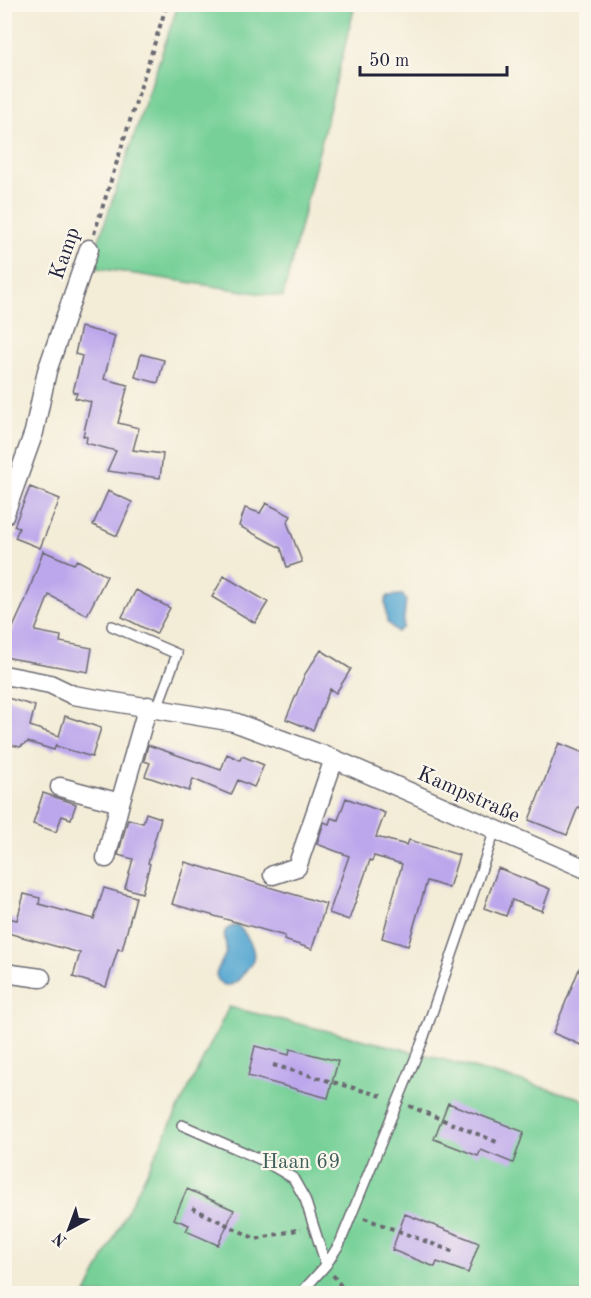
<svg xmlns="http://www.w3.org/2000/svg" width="591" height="1298" font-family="'Old Standard TT',serif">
	<rect width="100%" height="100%" fill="#fbf7ec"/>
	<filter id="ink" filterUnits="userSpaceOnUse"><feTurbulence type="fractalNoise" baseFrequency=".0167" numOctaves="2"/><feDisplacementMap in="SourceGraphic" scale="12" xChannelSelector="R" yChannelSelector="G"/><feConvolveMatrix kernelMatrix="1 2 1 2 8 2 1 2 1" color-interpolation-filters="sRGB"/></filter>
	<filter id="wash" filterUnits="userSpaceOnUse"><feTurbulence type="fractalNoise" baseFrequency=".008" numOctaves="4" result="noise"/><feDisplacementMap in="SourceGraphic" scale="24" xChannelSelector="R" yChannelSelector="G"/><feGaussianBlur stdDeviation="1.35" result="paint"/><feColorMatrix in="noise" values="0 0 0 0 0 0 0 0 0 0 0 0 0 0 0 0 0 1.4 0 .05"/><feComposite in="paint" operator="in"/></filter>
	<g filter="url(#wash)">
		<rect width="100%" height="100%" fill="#f3ecd7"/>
		<path fill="#76d097" stroke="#4c7969" stroke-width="1.5" d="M178 5H355L283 297 90 267Z
			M229 1007 423 1054 580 1098 586 1103V1293L86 1294Z"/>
		<path fill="#57a7d1" stroke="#3c6486" stroke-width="1.5" d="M402 595 406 599 403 627 397 632 387 622 385 601 388 596Z
			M237 925C246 933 258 951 252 962 250 966 246 970 243 974 236 985 222 992 216 975 218 965 224 960 226 952 228 940 216 929 237 925Z"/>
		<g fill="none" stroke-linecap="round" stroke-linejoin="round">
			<path stroke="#57a7d1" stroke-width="6" d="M362 1292 368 1294"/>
		</g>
		<g id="blocks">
			<path fill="#bda7ec" d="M81 327 115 336 104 379 128 385 118 423 139 428 133 450 163 454 160 478 107 471 116 451 86 443 87 437 83 436 91 402 75 398 77 393 73 392 82 356 75 354Z
				M141 354 164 360 158 383 135 377Z
				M30 487 60 499 40 548 15 538 19 528 14 526Z
				M108 491 132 502 117 536 93 525Z
				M266 503 291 516 287 522 302 562 287 567 281 548 239 526 245 508 260 513Z
				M43 551 74 564 77 560 107 576 87 615 49 595 35 631 61 636 60 642 92 648 88 672 4 657V636H9L26 599Z
				M224 576 268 602 255 623 212 597Z
				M136 590 170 608 156 634 122 617Z
				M321 650 351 669 336 693 330 689 313 730 286 719 305 674Z
				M4 697 35 706 30 726 59 736 65 716 101 728 92 757 56 746V744L54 750 28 742 20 747 4 743Z
				M559 743 586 754V810L578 807 567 835 529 820Z
				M148 745 221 770 227 754 240 760 242 756 264 765 254 787 238 780 231 795 193 779 189 791 145 776 150 763 144 761Z
				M43 793 76 804 71 819 62 816 56 832 33 824Z
				M346 798 385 813 376 837 407 845 409 840 459 855 449 888 427 881 408 946 382 938 402 864 374 856 372 861 370 860 349 920 329 913 349 856 317 844 324 822 329 824 331 818 338 820Z
				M146 813 161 818 148 863 150 864 142 893 125 888 133 859 118 855 128 819 143 823Z
				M185 862 326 904 312 949 284 940 285 936 172 904Z
				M498 868 550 889 542 911 512 900 506 916 484 908Z
				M104 888 136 897 122 950 118 949 106 987 73 977 80 953 4 932V917L17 920 24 894 40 898 39 904 94 919Z
				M586 952V1031L581 1045 553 1033Z
				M255 1046 289 1055 290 1049 338 1061 328 1098 248 1076Z
				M448 1103 524 1132 513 1163 481 1150 478 1156 434 1139Z
				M187 1189 234 1210 218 1245 186 1231 189 1225 174 1219Z
				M405 1214 479 1243 468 1273 437 1262 435 1267 392 1250Z"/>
		</g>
	</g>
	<g filter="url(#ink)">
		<use href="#blocks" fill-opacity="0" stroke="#6b6972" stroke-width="1.5"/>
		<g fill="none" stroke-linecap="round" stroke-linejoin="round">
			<g stroke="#6b6972" stroke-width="12">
				<path id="lane" d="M112 626 177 654 157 708
					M182 1125 264 1161 293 1178 305 1199 326 1265
					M300 1294 326 1265 340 1243 422 1042 495 830"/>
			</g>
			<g stroke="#6b6972" stroke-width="21">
				<path id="street" d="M4 516 34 432 47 371 89 249
					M4 675 50 684 73 695 234 722 334 759 586 869
					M60 787 120 803 148 706
					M106 858 120 803
					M273 875 297 867 334 759
					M4 973 41 978"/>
			</g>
			<path stroke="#6b6972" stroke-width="4" stroke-dasharray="4.5 4.5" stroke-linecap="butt" d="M94 234 167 4
				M273 1065 385 1097
				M409 1106 497 1142
				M192 1208 256 1239 301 1229
				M364 1218 454 1252
				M333 1275 347 1294"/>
			<use href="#lane" stroke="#fff" stroke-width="9"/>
			<use href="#street" stroke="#fff" stroke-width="18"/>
		</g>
	</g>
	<g text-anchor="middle" stroke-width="4.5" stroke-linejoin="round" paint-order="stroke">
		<g font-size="21" fill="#22223b" stroke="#fbf7ec">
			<text transform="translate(64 253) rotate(-71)" y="7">Kamp</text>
			<text transform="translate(469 794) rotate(24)" y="7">Kampstraße</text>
		</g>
		<g font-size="21" fill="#3f5f5b" stroke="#fbf7ec">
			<text x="301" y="1168">Haan 69</text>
		</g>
	</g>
	<rect width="591" height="1298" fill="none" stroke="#fbf7ec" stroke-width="24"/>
	<g transform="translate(69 1229) rotate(221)" stroke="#fbf7ec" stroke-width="4.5" paint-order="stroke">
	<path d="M0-4.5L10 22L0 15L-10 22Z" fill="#22223b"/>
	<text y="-9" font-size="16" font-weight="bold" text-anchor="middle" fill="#22223b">N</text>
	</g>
	<path d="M360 66v9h147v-9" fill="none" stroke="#22223b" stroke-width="3"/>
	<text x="369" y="66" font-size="18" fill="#22223b" stroke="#fbf7ec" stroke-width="4.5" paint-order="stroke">50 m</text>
</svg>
